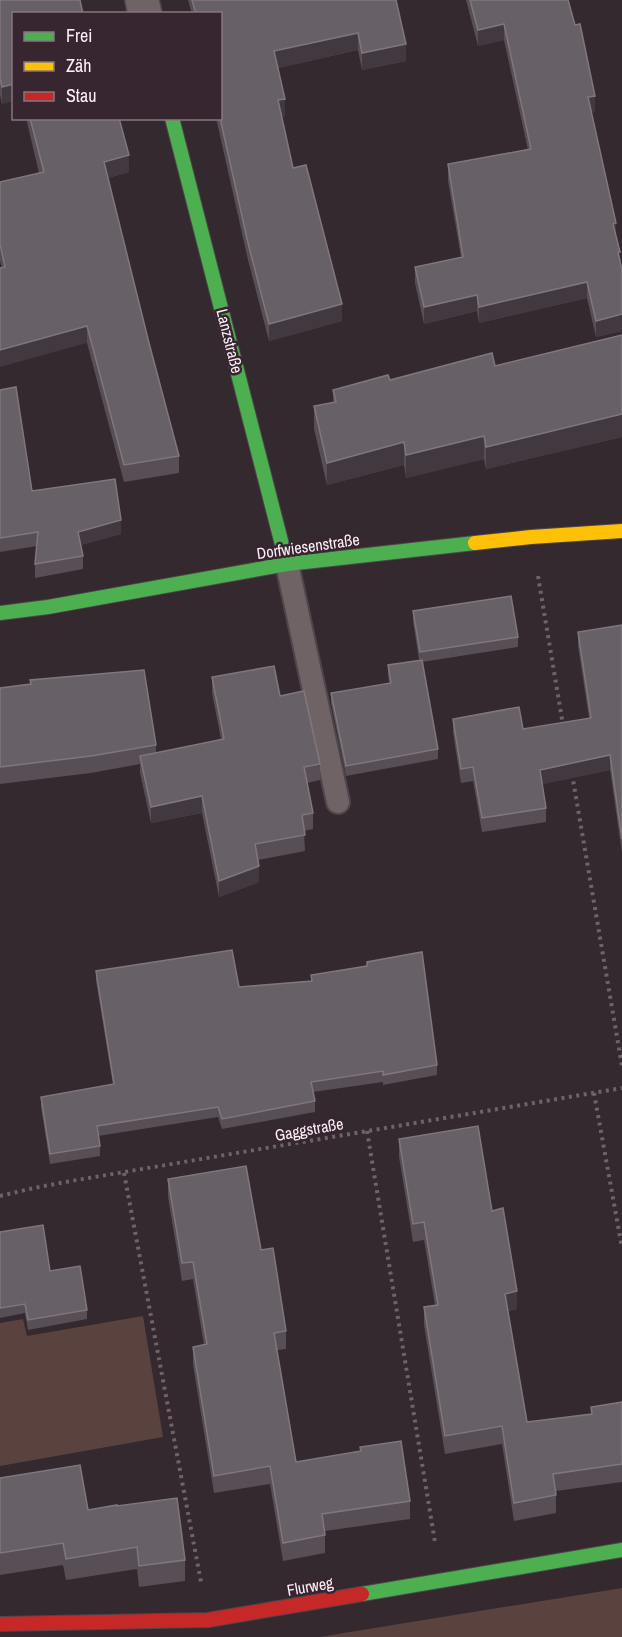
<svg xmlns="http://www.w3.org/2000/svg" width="622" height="1637" font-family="'Archivo Narrow',sans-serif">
	<rect width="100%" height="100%" fill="#33292f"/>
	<path fill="#5a423f" d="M143 1316 163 1437 0 1466V1323L23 1319 27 1336Z
		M622 1588V1637H319Z"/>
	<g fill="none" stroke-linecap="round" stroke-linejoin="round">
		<g stroke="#4e464b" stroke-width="26">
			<path id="lane" d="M287 564 338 802"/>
		</g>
		<g stroke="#4e464b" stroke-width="36">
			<path id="street" d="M142 0 145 14"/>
		</g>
		<g stroke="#4e464b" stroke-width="16">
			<path id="fast" d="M172 118 287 564
				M0 613 48 607 287 564 475 543
				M362 1594 622 1550"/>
		</g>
		<g stroke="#4e464b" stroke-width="16">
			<path id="slow" d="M475 543 531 537 622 531"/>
		</g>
		<g stroke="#4e464b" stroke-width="16">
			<path id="jam" d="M0 1624 208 1620 362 1594"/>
		</g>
		<path stroke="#6e6467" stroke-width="4" stroke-dasharray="3 4.5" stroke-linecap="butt" d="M538 576 563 725
			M572 774 622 1066
			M594 1093 622 1248
			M367 1131 435 1542
			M124 1173 201 1582
			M0 1196 34 1188 71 1181 622 1088"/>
		<use href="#lane" stroke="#6f6366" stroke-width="22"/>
		<use href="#street" stroke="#6f6366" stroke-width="33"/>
		<use href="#fast" stroke="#4caf50" stroke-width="14"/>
		<use href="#slow" stroke="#ffc107" stroke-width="14"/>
		<use href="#jam" stroke="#c62828" stroke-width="14"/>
	</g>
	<path fill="#574f55" d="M0 0H80L2 104 0 95Z
		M188 0H396L406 61 362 70 358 50 278 68 285 116 282 117 293 168 342 321 269 341 248 260 216 118H220V14H192Z
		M466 0H568L595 112H591L622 270V331L596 337 587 298 479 323 477 311 424 324 415 283V267L461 257 448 181V164L528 150 504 40 478 46Z
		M26 118H119L129 172 108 178 149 343 179 456V473L124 482 87 343 2 268 0 261V182L39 173Z
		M622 335V437L486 469 484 459 406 478 404 465 327 485 314 429V406L333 402V390L390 380 495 366Z
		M0 390 32 491 121 534 81 545 83 556V569L35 578V564L37 546 0 552Z
		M413 611 518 637V647L422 662 438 749V759L346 776 331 703V693L389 683 388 675V665L419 660 413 621Z
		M622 625V853L610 770 542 784 546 808V822L482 832 473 781 461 783 453 733V719L523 729 589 718 578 646V632Z
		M212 677 280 696 320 764V780L307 783 313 813V829L304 831 305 851 258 860 259 882 219 897 202 813 151 823 140 773V764L91 773 0 784V688L30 684V680L156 745V753L221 739 212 693Z
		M96 971 239 987 311 981V975L437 1065V1075L383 1085V1082L313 1092 315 1101V1112L222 1129 218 1117 98 1136 100 1146V1156L50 1164 41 1107V1097L113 1085 96 981Z
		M399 1139 492 1211 517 1309 508 1311 527 1422 591 1414V1407L622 1402V1482L556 1491V1513L514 1521 502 1444 445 1454 424 1325V1307L435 1305 424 1240 413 1242 399 1157Z
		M168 1179 261 1250 286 1331V1349L277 1350 296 1462 360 1451V1447L410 1501V1519L325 1531V1553L283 1561 270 1484 214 1493 193 1365V1347L204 1345 193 1279 182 1281 168 1197Z
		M0 1232 50 1271 87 1310V1319L28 1330 25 1313 0 1318Z
		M0 1478 88 1510 117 1506 185 1560V1581L139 1587 137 1569 66 1580 63 1565 0 1575Z"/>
	<path fill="#41393f" d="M504 24V40L478 46V30Z
		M358 33V50L274 69V51Z
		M406 44V61L362 70V53Z
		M14 84V101L2 104V87Z
		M595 96V112L588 113V97Z
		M285 99V116L278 118V100Z
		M129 155V172L104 179V162Z
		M616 223V239L613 224Z
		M587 282V298L479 323V307Z
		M477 295V311L424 324V307Z
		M342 304V321L269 341V324Z
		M622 314V331L596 337V321Z
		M87 326V343L0 367V350Z
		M622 414V437L486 469V447Z
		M484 436V459L406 478V455Z
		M404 442V465L327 485V463Z
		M121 520V534L78 546V532Z
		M610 755V770L540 785V770Z
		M202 796V813L151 823V807Z
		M259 866V882L219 897V881Z
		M517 1291V1309L505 1311V1294Z"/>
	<path fill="#686067" stroke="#80777e" stroke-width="1.5" d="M0 0H80L83 14H14V84L2 87 0 78Z
		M192 0H396L406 44 362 53 358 33 274 51 285 99 278 100 293 168 306 165 342 304 269 324 248 243 220 118V14H196Z
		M470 0H568L575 25 580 24 595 96 588 97 616 223 613 224 620 252H618L622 270V314L596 321 587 282 479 307 477 295 424 307 415 267 463 257 448 164 531 149 504 24 478 30Z
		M30 118H119L129 155 104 162 149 343 179 456 124 465 87 326 0 350V268L5 267 0 244V182L44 172Z
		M622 335V414L486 447 484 436 406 455 404 442 327 463 314 406 336 402 333 390 388 375 390 380 492 353 495 366Z
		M16 387 32 491 115 479 121 520 78 532 83 556 35 564 38 532 0 538V390Z
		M511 596 518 637 420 652 413 611Z
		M622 625V839L610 755 540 770 546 808 482 818 473 767 461 769 453 719 519 707 523 729 591 718 578 632Z
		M422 660 438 749 346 766 331 693 391 683 388 665Z
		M274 666 280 696 304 691 320 764 304 767 313 813 302 815 305 835 255 844 259 866 219 881 202 796 151 807 140 756 224 739 212 677Z
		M144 670 156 745 91 756 0 767V688L31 684 30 680Z
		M232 950 239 987 312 981 311 975 367 966V962L422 952 437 1065 383 1075V1071L311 1082 315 1101 222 1119 218 1107 97 1126 100 1146 50 1154 41 1097 114 1084 96 971Z
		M478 1126 492 1211 503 1208 517 1291 505 1294 527 1422 592 1414 591 1407 622 1402V1464L553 1474 556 1495 514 1503 502 1426 445 1436 424 1307 438 1305 424 1222 413 1224 399 1139Z
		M246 1166 261 1250 273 1248 286 1331 274 1333 296 1462 361 1451 360 1447 401 1441 410 1501 322 1514 325 1535 283 1543 270 1466 214 1476 193 1347 207 1344 193 1262 182 1263 168 1179Z
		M43 1225 50 1271 80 1266 87 1310 28 1320 25 1304 0 1308V1232Z
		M80 1465 88 1510 117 1505V1506L177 1498 185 1560 139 1566 137 1547 66 1559 63 1543 0 1553V1478Z"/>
	<g text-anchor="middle" stroke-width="5" stroke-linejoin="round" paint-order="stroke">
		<g font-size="16" fill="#fdf0f8" stroke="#372530">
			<text transform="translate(230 341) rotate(76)" y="6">Lanzstraße</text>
			<text transform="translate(308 546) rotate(-8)" y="6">Dorfwiesenstraße</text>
			<text transform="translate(309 1129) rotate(-10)" y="6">Gaggstraße</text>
			<text transform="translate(310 1586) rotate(-10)" y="6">Flurweg</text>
		</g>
	</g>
	<rect x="12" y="12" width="210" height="108" fill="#372530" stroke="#867680" stroke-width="1.5"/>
	<rect x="24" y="32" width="30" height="9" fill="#4caf50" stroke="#867680" stroke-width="1.5"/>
	<text x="66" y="42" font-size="18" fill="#fdf0f8">Frei</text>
	<rect x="24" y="62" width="30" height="9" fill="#ffc107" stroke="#867680" stroke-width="1.5"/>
	<text x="66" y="72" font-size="18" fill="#fdf0f8">Zäh</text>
	<rect x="24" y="92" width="30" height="9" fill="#c62828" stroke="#867680" stroke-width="1.5"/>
	<text x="66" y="102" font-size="18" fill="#fdf0f8">Stau</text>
</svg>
